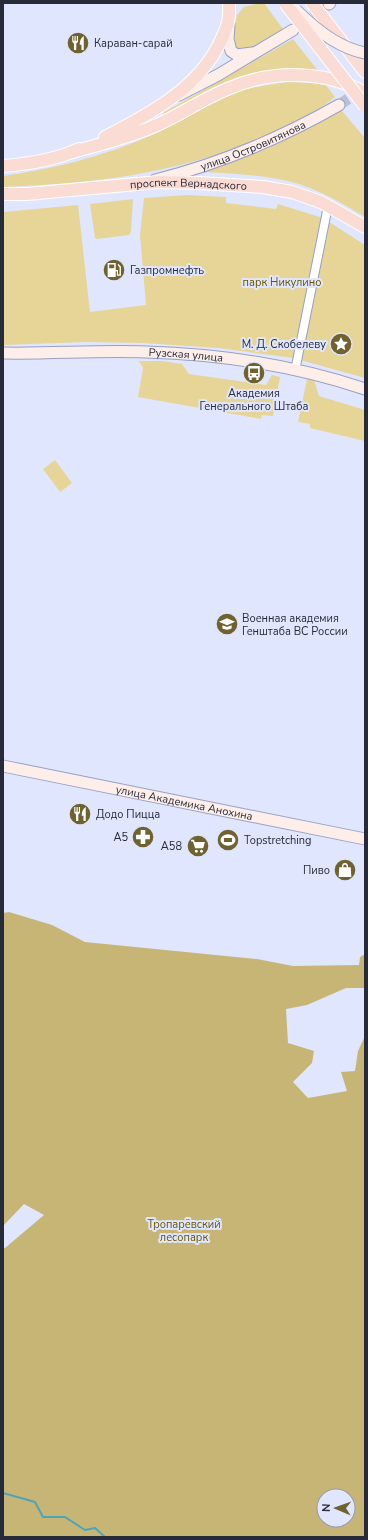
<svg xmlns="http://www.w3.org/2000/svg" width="368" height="1540" font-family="'Nunito Sans',sans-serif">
	<rect width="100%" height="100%" fill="#e0e6fe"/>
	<path fill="#e7d597" d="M260 3H264L283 29 245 51 235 47 232 40 237 15 244 7Z
		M293 39 319 72 285 71 238 77 214 87 164 114 163 113Z
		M287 82 311 83 326 85 335 97C320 110 303 117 285 126 194 172 104 183 3 187V176C54 169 105 156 152 135 179 123 206 102 233 93 251 87 269 85 287 82Z
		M342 111 365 138V217C345 205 325 193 302 185 270 175 237 174 204 172 253 157 297 134 342 111Z
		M187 195 226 197V203L276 209 278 204 323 218 365 245V378L293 358 218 348 143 343 86 342 3 345V212L78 205 90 312 146 305 140 235 144 198Z
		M133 199 131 232 129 235 97 239 95 238 90 204Z
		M139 361H162L182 364 189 374 266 385 272 375 280 377 273 416 262 415 261 419 138 397 143 368Z
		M307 379 314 380 319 396 365 410V441L310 428V424L298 422Z
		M55 460 72 483 60 492 43 469Z"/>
	<path fill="#c7b576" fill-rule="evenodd" d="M9 912 52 925 85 942 257 959 293 966 359 965 360 957 365 954V988H346L307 1005 286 1009 288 1043 314 1051 312 1063 293 1082 308 1098 347 1091 341 1072 355 1071 358 1051 365 1036V1537H3V1247L5 1248 44 1215 24 1204 3 1226V913ZM324 1496H348V1520H324Z"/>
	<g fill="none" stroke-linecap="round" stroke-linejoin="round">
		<path stroke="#50a4b6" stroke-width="2" d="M3 1493 35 1502 43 1517H65L85 1530 95 1528 105 1537"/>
		<path stroke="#bbc0d7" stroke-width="11" stroke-dasharray="11 5.5" stroke-linecap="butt" d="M299 26 329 4
			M339 105 363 89"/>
		<g stroke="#97a0c5" stroke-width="10">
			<path id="street" d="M295 371 328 206"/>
		</g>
		<g stroke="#97a0c5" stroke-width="13">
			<g id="secondary">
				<path d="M329 4 330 3"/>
				<path d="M229 25 228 39 231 51 237 55 252 53"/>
				<path d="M179 95 218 75 293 30"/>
				<path id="s1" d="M155 180C219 164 281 138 339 105"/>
				<path id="s2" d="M3 353C51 354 99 350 146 352 219 354 296 366 365 389"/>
				<path id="s3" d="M3 766 365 839"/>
			</g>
		</g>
		<g stroke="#fff" stroke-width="14">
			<g id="primary">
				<path d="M312 3 365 72"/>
				<path d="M105 137C150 114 201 87 222 38 228 25 230 18 229 3"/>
				<path d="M73 152C101 144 130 137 157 125 182 114 204 98 230 88 271 70 326 70 365 93"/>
				<path d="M3 166C30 164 55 160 79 149"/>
				<path id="s4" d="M3 194H27L159 182 199 183 263 187 292 192 321 202 365 227"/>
			</g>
		</g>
		<use href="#street" stroke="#fff" stroke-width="8"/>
		<use href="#secondary" stroke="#fdeeea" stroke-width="11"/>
		<use href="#primary" stroke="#fbdcd4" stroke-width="12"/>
		<g stroke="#97a0c5" stroke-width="13" stroke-linecap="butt">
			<path id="secondary-bridge" d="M296 10C315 29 338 48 365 53"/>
		</g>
		<g stroke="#fff" stroke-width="14" stroke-linecap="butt">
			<path id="primary-bridge" d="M285 3 365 106"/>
		</g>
		<use href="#secondary-bridge" stroke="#fdeeea" stroke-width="11"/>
		<use href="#primary-bridge" stroke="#fbdcd4" stroke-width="12"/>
	</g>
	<defs>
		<g id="restaurant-disc" transform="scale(1.15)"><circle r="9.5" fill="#70622f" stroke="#e0e6fe"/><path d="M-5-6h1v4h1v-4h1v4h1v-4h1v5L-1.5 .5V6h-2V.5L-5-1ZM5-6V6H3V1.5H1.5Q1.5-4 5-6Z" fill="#fff"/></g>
		<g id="fuel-disc" transform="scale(1.15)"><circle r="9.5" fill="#70622f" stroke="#e0e6fe"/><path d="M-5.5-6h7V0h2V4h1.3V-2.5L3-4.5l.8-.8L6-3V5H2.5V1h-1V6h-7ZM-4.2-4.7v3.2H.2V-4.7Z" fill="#fff"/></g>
		<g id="sight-disc" transform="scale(1.15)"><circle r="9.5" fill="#70622f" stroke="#e0e6fe"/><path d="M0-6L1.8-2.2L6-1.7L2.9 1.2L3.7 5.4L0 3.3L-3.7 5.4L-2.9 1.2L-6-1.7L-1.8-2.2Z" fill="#fff"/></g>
		<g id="bus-disc" transform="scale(1.15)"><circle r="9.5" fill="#70622f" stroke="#e0e6fe"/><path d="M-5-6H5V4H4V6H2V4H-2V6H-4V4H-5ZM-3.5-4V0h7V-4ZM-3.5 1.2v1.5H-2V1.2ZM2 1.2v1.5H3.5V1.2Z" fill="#fff"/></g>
		<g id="university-disc" transform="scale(1.15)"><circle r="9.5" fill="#70622f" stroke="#e0e6fe"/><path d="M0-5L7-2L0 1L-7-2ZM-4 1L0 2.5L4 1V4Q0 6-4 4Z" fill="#fff"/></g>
		<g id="pharmacy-disc" transform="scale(1.15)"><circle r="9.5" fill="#70622f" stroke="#e0e6fe"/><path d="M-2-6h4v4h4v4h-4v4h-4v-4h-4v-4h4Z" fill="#fff"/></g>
		<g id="stadium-disc" transform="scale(1.15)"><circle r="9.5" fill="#70622f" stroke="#e0e6fe"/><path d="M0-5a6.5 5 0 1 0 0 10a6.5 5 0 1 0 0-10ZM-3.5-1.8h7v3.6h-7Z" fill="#fff"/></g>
		<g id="supermarket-disc" transform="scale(1.15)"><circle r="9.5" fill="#70622f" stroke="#e0e6fe"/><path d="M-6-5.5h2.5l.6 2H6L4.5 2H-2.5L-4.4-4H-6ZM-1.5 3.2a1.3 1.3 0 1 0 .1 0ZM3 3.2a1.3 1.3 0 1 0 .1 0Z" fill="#fff"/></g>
		<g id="shop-disc" transform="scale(1.15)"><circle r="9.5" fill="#70622f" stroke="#e0e6fe"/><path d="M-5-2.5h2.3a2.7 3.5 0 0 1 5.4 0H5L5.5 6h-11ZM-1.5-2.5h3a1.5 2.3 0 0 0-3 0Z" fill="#fff"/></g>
	</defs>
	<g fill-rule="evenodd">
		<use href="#restaurant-disc" x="78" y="43"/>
		<use href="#fuel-disc" x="114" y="270"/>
		<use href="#sight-disc" x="341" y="344"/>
		<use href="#bus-disc" x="254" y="373"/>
		<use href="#university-disc" x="227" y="624"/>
		<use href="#restaurant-disc" x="80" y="814"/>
		<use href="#pharmacy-disc" x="143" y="837"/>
		<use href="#stadium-disc" x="228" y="840"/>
		<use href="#supermarket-disc" x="198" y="846"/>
		<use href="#shop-disc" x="345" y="870"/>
	</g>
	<g text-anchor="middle" stroke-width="4" stroke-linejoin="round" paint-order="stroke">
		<g font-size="11" fill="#272a39" stroke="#e0e6fe" text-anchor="start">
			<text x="94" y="47">Караван-сарай</text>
			<text x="130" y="274">Газпромнефть</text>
			<text x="326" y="348" text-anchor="end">М. Д. Скобелеву</text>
			<text x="254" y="397" text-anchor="middle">Академия<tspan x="254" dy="13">Генерального Штаба</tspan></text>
			<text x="242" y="622">Военная академия<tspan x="242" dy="13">Генштаба ВС России</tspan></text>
			<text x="96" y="818">Додо Пицца</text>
			<text x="128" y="841" text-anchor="end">А5</text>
			<text x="244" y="844">Topstretching</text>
			<text x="182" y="850" text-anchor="end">А58</text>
			<text x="330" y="874" text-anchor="end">Пиво</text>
		</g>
		<g font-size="11" fill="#272a39" stroke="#e0e6fe">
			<text dy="4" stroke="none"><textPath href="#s1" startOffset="104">улица Островитянова</textPath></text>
			<text dy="4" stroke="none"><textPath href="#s4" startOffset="186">проспект Вернадского</textPath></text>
			<text dy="4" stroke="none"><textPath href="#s2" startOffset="183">Рузская улица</textPath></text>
			<text dy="4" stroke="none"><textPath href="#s3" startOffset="185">улица Академика Анохина</textPath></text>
		</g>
		<g font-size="11" fill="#675502" stroke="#e0e6fe">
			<text x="282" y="286">парк Никулино</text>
			<text x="184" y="1228">Тропарёвский<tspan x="184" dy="13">лесопарк</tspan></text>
		</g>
	</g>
	<rect width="368" height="1540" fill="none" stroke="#272a39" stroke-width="8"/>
	<g transform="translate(336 1508) rotate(272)"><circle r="19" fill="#e0e6fe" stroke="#969baf"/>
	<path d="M0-3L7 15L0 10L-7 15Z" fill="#70622f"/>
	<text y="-6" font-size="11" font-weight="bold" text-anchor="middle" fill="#272a39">N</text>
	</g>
</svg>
